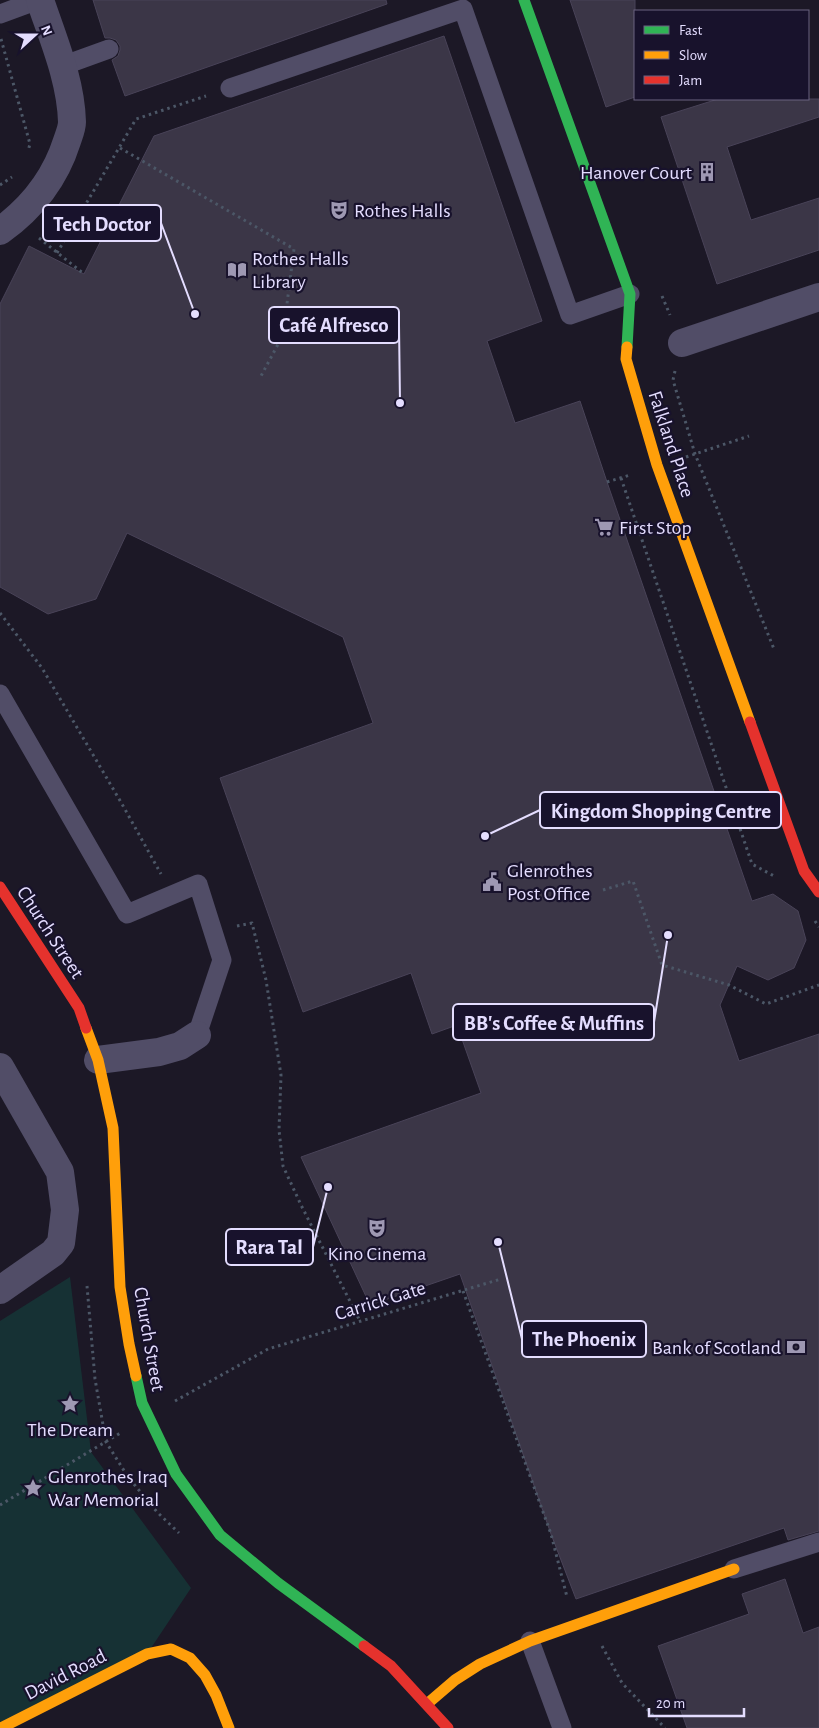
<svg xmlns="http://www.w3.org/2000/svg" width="819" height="1728" font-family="'Alegreya Sans',sans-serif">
	<rect width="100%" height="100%" fill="#1c1826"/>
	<path fill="#163134" d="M70 1277 91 1452 191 1588 147 1654 0 1728V1321Z"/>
	<path fill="#3b3647" stroke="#494358" d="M93 0H386L387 4 125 96 112 60 118 56 120 50V46L116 40 110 38H105Z
		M570 0H635V97L606 107Z
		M444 36 542 321 487 341 515 423 580 401 607 482 752 901 773 894 798 911 806 940 794 968 768 980 737 966 720 1005 739 1061 819 1034V1531L788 1540 784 1528 576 1599 551 1534 460 1274 370 1305 301 1157 481 1093 457 1025 432 1034 411 973 303 1012 220 778 373 723 343 637 127 533 96 599 48 614 0 587V304L29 246 84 274 154 136Z
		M718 99H819V117L727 147 751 220 819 198V250L717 284 661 117Z
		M785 1579 803 1633 819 1627V1728H687L658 1646 749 1614 742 1594Z"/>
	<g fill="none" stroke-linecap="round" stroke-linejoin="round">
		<path stroke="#4c5767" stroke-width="3" stroke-dasharray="2.5 4" stroke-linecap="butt" d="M1 39 30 144 28 151
			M120 148 294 249 283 335 261 376
			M0 185 12 177
			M39 238 84 274
			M57 253 136 119 206 96
			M662 296 670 315
			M675 371 673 380 695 454 774 649
			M686 457 749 436
			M621 478 752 864 774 876
			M607 482 630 475
			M0 613 42 668 122 804 161 874
			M603 890 633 881 662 965 729 985 766 1004 819 985
			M815 921 819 927
			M237 926 252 923 266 980 281 1075 279 1130 283 1166 301 1205 360 1321
			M87 1286 95 1379 106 1442 128 1477 157 1512 179 1533
			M463 1291 551 1534 567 1597
			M175 1401 268 1349 501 1279
			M0 1505 122 1432
			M602 1646 622 1683 665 1728"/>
		<path stroke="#514d67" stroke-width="19" d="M0 14 38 0
			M62 66 109 49
			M230 88 463 9 570 315 630 294
			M0 694 127 914 198 884 222 960 197 1035
			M734 1569 819 1542
			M530 1641 562 1728"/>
		<path stroke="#514d67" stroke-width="28" d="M0 231C32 208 55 179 67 141 69 135 72 128 72 122 71 80 53 39 40 0
			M682 343 819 297
			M98 1060 159 1052 180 1046 197 1035
			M0 1067 60 1172 65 1210 61 1243 53 1253 0 1290"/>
		<path stroke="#30b455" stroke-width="11" d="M524 0 630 294 627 347
			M136 1376 142 1403 176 1474 220 1535 278 1583 364 1646"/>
		<path stroke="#ff9f0a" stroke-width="11" d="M627 347 626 359 657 465 750 722
			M86 1028 98 1060 113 1128 120 1287 129 1344 136 1376
			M427 1704 455 1680 480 1664 530 1641 734 1569
			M1 1728 147 1654 171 1649 190 1658 205 1675 216 1695 229 1728"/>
		<path stroke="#e5322d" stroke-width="11" d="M750 722 804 871 819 892
			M0 887 79 1008 86 1028
			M364 1646 391 1666 448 1728"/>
	</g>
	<defs>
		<g id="building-bare" transform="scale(1.5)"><path d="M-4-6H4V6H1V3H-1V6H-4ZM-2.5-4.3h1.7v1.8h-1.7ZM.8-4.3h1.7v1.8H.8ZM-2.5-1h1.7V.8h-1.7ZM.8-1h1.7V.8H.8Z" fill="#9e98b3" stroke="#18122c" stroke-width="2.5" paint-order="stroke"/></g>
		<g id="theatre-bare" transform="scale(1.5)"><path d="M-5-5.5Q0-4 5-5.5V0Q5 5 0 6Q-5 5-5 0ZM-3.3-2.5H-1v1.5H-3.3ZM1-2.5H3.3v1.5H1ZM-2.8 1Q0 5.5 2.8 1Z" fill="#9e98b3" stroke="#18122c" stroke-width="2.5" paint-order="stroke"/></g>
		<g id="library-bare" transform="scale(1.5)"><path d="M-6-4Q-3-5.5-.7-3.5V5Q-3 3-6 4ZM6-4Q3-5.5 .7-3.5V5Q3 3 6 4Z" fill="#9e98b3" stroke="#18122c" stroke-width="2.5" paint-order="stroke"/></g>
		<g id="supermarket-bare" transform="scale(1.5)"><path d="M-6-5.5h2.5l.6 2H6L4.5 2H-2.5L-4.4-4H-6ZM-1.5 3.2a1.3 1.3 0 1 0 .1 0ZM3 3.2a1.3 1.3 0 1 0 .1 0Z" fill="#9e98b3" stroke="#18122c" stroke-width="2.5" paint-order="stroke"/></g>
		<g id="civic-bare" transform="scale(1.5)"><path d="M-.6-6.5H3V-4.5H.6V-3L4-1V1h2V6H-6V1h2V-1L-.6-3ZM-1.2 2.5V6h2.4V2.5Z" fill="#9e98b3" stroke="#18122c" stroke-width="2.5" paint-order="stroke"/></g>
		<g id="bank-bare" transform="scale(1.5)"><path d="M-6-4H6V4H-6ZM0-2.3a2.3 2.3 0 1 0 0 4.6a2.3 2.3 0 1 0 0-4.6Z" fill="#9e98b3" stroke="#18122c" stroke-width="2.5" paint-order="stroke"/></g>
		<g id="sight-bare" transform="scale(1.5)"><path d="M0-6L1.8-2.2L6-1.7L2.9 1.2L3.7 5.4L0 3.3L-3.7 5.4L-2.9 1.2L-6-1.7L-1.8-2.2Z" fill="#9e98b3" stroke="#18122c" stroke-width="2.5" paint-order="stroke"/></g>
	</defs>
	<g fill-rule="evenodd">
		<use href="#building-bare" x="707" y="172"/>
		<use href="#theatre-bare" x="339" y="210"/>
		<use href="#library-bare" x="237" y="270"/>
		<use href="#supermarket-bare" x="604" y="527"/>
		<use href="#civic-bare" x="492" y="882"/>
		<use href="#theatre-bare" x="377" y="1228"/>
		<use href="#bank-bare" x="796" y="1347"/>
		<use href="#sight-bare" x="70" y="1404"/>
		<use href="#sight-bare" x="33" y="1488"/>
	</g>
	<g text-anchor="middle" stroke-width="4.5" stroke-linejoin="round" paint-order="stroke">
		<g font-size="20" fill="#e4ddff" stroke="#18122c" text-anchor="start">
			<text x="692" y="179" text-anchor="end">Hanover Court</text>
			<text x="354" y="217">Rothes Halls</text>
			<text x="252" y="265">Rothes Halls<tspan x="252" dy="23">Library</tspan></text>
			<text x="619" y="534">First Stop</text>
			<text x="507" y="877">Glenrothes<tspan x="507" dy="23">Post Office</tspan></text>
			<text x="377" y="1260" text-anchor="middle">Kino Cinema</text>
			<text x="781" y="1354" text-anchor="end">Bank of Scotland</text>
			<text x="70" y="1436" text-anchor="middle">The Dream</text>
			<text x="48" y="1483">Glenrothes Iraq<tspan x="48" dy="23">War Memorial</tspan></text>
		</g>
		<g font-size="20" fill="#e4ddff" stroke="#18122c">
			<text transform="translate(672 444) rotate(72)" y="7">Falkland Place</text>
			<text transform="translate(51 932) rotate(57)" y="7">Church Street</text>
			<text transform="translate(380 1300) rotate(-17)" y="7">Carrick Gate</text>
			<text transform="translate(150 1339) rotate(80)" y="7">Church Street</text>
			<text transform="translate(65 1674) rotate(-27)" y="7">David Road</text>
		</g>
	</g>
	<path fill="none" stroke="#e4ddff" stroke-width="2" d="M195 314L161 223M400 403L399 325M485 836L540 810M668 935L654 1022M328 1187L313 1247M498 1242L522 1339"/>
	<g fill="#e4ddff" stroke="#18122c" stroke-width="2">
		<circle cx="195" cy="314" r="5"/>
		<circle cx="400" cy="403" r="5"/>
		<circle cx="485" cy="836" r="5"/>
		<circle cx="668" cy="935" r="5"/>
		<circle cx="328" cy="1187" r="5"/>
		<circle cx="498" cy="1242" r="5"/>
	</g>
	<g fill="#18122c" stroke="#e4ddff" stroke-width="2">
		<rect x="43" y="205" width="118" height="36" rx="5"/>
		<rect x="269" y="307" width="130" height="36" rx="5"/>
		<rect x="540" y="792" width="241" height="36" rx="5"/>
		<rect x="453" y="1004" width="201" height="36" rx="5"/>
		<rect x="226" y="1229" width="87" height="36" rx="5"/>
		<rect x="522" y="1321" width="124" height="36" rx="5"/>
	</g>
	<g font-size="21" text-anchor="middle" font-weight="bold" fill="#e4ddff">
		<text x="102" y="231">Tech Doctor</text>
		<text x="334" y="332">Café Alfresco</text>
		<text x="661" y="818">Kingdom Shopping Centre</text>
		<text x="554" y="1030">BB's Coffee &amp; Muffins</text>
		<text x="269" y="1254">Rara Tal</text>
		<text x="584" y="1346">The Phoenix</text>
	</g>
	<rect x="634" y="10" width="175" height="90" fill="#18122c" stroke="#6a6380"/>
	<rect x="644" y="26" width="25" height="8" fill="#30b455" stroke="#6a6380"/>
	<text x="679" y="35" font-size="15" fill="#e4ddff">Fast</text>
	<rect x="644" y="51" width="25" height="8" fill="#ff9f0a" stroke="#6a6380"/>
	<text x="679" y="60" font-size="15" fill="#e4ddff">Slow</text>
	<rect x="644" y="76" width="25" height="8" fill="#e5322d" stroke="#6a6380"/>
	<text x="679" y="85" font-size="15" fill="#e4ddff">Jam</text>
	<g transform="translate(35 35) rotate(69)" stroke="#18122c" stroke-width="4" paint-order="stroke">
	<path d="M0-4L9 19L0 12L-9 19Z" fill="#e4ddff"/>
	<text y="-8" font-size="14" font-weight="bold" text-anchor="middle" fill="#e4ddff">N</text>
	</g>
	<path d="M649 1708v8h95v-8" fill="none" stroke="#e4ddff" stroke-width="2.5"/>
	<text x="656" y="1708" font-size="15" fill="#e4ddff" stroke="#18122c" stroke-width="4" paint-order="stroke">20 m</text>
</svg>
